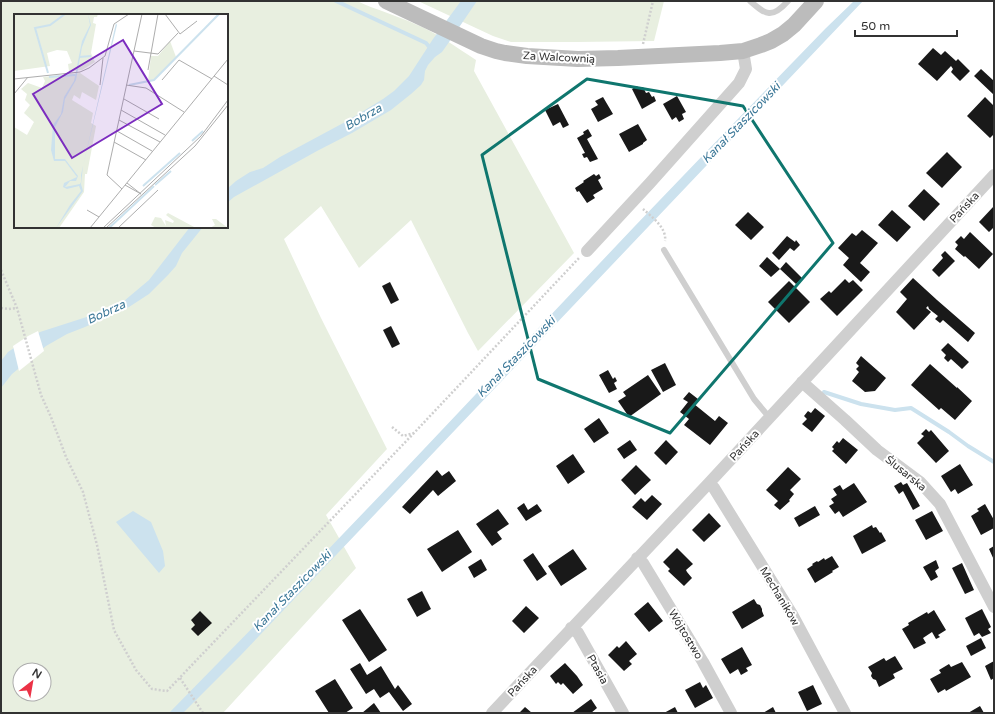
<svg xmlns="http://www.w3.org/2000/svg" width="995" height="714" font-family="'Varela Round',sans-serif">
	<rect width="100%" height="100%" fill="#fff"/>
	<path fill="#e8efe0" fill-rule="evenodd" d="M1 1H357C376 10 396 15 415 24 437 33 456 47 476 60L474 71 574 253 478 351 468 333 411 220 359 268 321 206 284 239 321 318 387 449 326 515 356 568 223 713H1ZM15 15H227V227H15ZM20 670H44V694H20Z
		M418 1H664L654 41 577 42H511L493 36Z"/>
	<path fill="#cce2ee" d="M461 1H477L447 45 442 52 435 57 428 65 425 71 424 80 421 85 411 94 391 110 352 133 317 151 234 197 227 203V189L236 181 250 172 263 168 280 157 347 121 383 99 394 91 409 76 433 39Z
		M854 1H863L241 655 183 713H169L274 606 389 486 634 227 731 126 826 28Z
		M190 227H203L182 253 176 266 168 275 149 294 129 307 85 327 67 334 46 346 12 374 1 388V361L8 352 29 338 40 332 99 313 124 301 149 280Z
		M133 511 151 522 163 551 165 566 159 573 116 522Z"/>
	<path fill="#fff" d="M38 331 44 351 19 371 13 346 28 336Z"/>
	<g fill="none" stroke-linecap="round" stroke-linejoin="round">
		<path stroke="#cce2ee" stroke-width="4" d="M336 1 426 43 431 49
			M824 392 861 404 895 410 911 408 949 432 968 446 994 462"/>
	</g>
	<path fill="#191919" d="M933 48 941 55 945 51 956 61 958 59 970 71 960 81 951 72 953 69 951 66 937 81 918 64Z
		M981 69 994 81V95L974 76Z
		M637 86 639 89 643 87 646 93 649 92 652 97 654 96 656 101 642 109 632 89Z
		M677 96 686 112 682 114 684 119 679 122 676 117 672 120 663 104Z
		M603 97 613 114 598 122 591 109 598 105 595 101Z
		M985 97 994 106V134L990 138 967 116Z
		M558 104 569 125 563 128 560 122 553 126 545 110Z
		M638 124 647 140 643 143V144L629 152 619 134Z
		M588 129 592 136 587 139 598 159 590 162 587 157 584 158 582 154 585 153 577 138 584 134 583 132Z
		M947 152 962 167 942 188 926 173Z
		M594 174 596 176 599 174 601 178 598 180 603 189 593 195 595 198 587 203 579 191 577 192 575 188 584 182 583 181Z
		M924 189 940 204 924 221 908 206Z
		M994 206V227L989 232 979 222Z
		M892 210 911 227 897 242 878 225Z
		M748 212 764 227 751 240 735 225Z
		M862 230 878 243 860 263 870 272 861 282 843 265 849 258 838 248 852 233 856 236Z
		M970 232 993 254 979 269 965 256 964 257 955 249 958 245 955 242 961 236 964 239Z
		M787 236 795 242 796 240 800 245 794 251 790 248 779 260 772 253Z
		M945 251 955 261 939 277 932 270 943 258 941 255Z
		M767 257 780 269 771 277 759 266Z
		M786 262 802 278 796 284 780 269Z
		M913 278 937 300 975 333 968 342 943 320 940 323 935 319 938 316 929 309 928 306 926 308 931 312 914 330 896 312 907 299 900 292Z
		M845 279 849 283 853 280 863 290 837 316 820 299 829 291 831 293Z
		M789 281 810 302 789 323 768 302Z
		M390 282 399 300 391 304 382 286Z
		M391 326 400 344 392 348 383 330Z
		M948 343 969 362 962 369 951 359 948 362 944 358 946 355 941 350Z
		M861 356 886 378 875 391 865 392 852 381 859 372 856 369 859 366 856 363Z
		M665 363 676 385 663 392 651 370Z
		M930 364 957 388V387L972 401 955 420 941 408 939 410 911 385Z
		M608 370 613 379 615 377 617 381 614 383 617 389 609 393 599 375Z
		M648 375 661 394 629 417 618 401 626 396 623 392Z
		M689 392 698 399 694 404 715 421 719 416 728 423 710 445 684 425 689 419 680 412 688 402 683 399Z
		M815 408 825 416 812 432 802 424 807 419 804 416 808 411 811 413Z
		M599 418 609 433 594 443 584 429Z
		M926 429 929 432 931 430 949 451 936 463 917 443 924 436 921 434Z
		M843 438 858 450 846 464 832 451 834 449 832 447 837 441 839 443Z
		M630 440 637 450 624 459 617 449Z
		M666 440 678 452 666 465 654 453Z
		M573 454 585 472 568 484 556 466Z
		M960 464 973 485 958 494 955 489 951 492 941 476Z
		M636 465 651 480 635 495 621 480Z
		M788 467 801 479 790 490 794 494 789 500 790 501 780 510 774 505 778 501 766 490Z
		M437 470 442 476 449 471 456 481 438 496 433 490 410 514 402 507Z
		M901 482 903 485 907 483 920 506 913 510 903 491 899 494 894 486Z
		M854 483 867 502 843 517 839 511 835 514 829 506 834 503 831 499 837 495 833 489 840 485 843 490Z
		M652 495 662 504 647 520 632 507 641 498 645 502Z
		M524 503 528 510 537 504 542 511 526 521 517 508Z
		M985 504 994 520V528L981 535 971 516 979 511 977 509Z
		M815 506 820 515 799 527 794 518Z
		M498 509 509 524 497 532 502 539 492 546 476 524Z
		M932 511 943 531 926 540 915 520Z
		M709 513 721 526 704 542 692 530Z
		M872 525 873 528 876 527 880 533 881 532 886 541 862 554 853 536Z
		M458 530 472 552 442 572 427 549Z
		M994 546V560L989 549Z
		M677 548 693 564 686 570 687 572 692 578 684 586 668 571 670 569 663 562Z
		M573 549 587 569 561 586 548 566Z
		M533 553 547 574 537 581 523 560Z
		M832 556 839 567 832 571 833 572 815 583 807 569 813 565 812 564 817 561 818 562 824 558 825 560Z
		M481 559 487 570 474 578 468 567Z
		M936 560 939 568 935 571 938 577 931 581 923 567Z
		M962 563 974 590 965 594 952 568Z
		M422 591 431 609 417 617 407 599Z
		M754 599 757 604 760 605 762 609V611L764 616 742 629 732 612Z
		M648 602 663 621 649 632 634 614Z
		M526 606 539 618 524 633 512 621Z
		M360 609 387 650 369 662 342 620Z
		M982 609 991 627 988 629 991 633 982 637 979 633 974 636 965 618Z
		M934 610 946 630 938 635 940 637 936 639 932 632 923 638 926 643 914 649 902 629 909 625 908 623 927 612 928 614Z
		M200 611 212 623 198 636 191 629 195 625 191 620Z
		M981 638 986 648 971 656 966 646Z
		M626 641 637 654 629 661 632 664 624 671 608 655 617 646 619 648Z
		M742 647 752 665 746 668 748 671 741 675 738 669 730 674 721 659Z
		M895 656 903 669 893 674 895 678 879 687 876 680 873 679 871 676 872 673 868 667 884 658 886 661Z
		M994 661V678L991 680 985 666Z
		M962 662 971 677 946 691 945 689 938 693 930 679 941 673 939 670 949 664 951 667Z
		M360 663 367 675 381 666 395 689 398 685 412 704 403 711 389 692 380 698 374 689 366 694 350 669Z
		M565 663 577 676 583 685 573 694 563 683 561 685 558 682 556 684 550 676Z
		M335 679 353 708 345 713H329L315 691Z
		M700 682 703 688 706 685 713 698 695 708 685 690Z
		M813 685 822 704 807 711 798 692Z
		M591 699 597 708 591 713H572Z
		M374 703 381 713H362Z
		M980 706 984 713H968Z
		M525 707 532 713H519Z
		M675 707 678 713H664Z
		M773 707 776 713H763Z"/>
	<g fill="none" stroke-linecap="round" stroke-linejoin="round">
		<path stroke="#cfcfcf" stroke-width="2.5" stroke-dasharray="2 2" stroke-linecap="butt" d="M643 44 653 1
			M643 209C652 217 667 228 665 241
			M1 270 17 308 41 395 51 417 66 457 83 492 97 545 114 630 136 670 152 689 167 691 414 433
			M1 308 8 309 17 308
			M392 427 403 436 414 433 579 258
			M180 678 203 713"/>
		<path stroke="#cfcfcf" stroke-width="6" d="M750 1C766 15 772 19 788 1
			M664 250 754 399 769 417"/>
		<path stroke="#cfcfcf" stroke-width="12" d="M587 251 650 183 739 83 746 69 743 51
			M802 382 845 420 877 450 920 482 940 504 994 607
			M709 483 714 488 793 616 845 713
			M637 558 643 563 703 662 731 713
			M571 628 578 633 623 713
			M492 713 709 483 994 175"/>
		<path stroke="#bcbcbc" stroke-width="16" d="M386 1 481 46 496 51 505 53 527 56 578 59 618 58 720 53 743 51 761 45 771 41 783 34 794 25 816 1"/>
	</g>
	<path fill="none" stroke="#0f766e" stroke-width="3" stroke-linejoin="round" d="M587 79 743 106 833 243 670 433 538 379 482 155Z"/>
	<g text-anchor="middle" stroke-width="4" stroke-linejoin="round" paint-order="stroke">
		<g font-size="11" fill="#323232" stroke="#fff">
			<text transform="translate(559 57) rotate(3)" y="4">Za Walcownią</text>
			<text transform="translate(964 207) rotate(-47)" y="4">Pańska</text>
			<text transform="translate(744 445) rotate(-47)" y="4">Pańska</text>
			<text transform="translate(906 473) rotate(39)" y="4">Ślusarska</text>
			<text transform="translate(780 596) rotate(59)" y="4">Mechaników</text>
			<text transform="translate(686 634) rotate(59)" y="4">Wójtostwo</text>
			<text transform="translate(598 669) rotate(61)" y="4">Ptasia</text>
			<text transform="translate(522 681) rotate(-47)" y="4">Pańska</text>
		</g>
		<g font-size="12" font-style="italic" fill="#3c7898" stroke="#fff">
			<text transform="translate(363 117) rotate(-30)" y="4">Bobrza</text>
			<text transform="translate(741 123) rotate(-46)" y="4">Kanał Staszicowski</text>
			<text transform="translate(106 312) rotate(-25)" y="4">Bobrza</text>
			<text transform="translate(516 357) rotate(-46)" y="4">Kanał Staszicowski</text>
			<text transform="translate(292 591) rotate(-46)" y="4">Kanał Staszicowski</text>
		</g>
	</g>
	<g transform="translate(14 14)">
		<rect width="214" height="214" fill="#fff"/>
		<path d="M0 0H84L83 3H80L79 9 82 10 77 39 81 48 68 56 55 57 54 50 58 49 53 37 43 36 33 39 36 52 0 57ZM156 27 162 43 140 66 134 67 137 42H144ZM66 59 85 72 82 86 68 78 66 85 60 81 58 86 79 99 77 109 82 112 73 160H71L70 178 45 214H0V113L13 121 20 108 10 99 16 91 11 86 13 80 7 75 14 69 28 74 31 67 29 63ZM154 199 182 214H142L137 211 141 203 147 204 152 212 151 206 159 209 160 207 152 201ZM198 205H202L214 214H196L201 211Z" fill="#e8efe0"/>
		<path d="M74 0 77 11 68 33 62 66 51 85 49 98 41 113V145H51L64 162 62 167H56L51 173 66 170 67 168V161L69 152 102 9 103 11 69 152 67 170 69 177 42 214 56 191 67 177 65 172 53 175 49 173 50 169 63 163 51 147H40L37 136 39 111 47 100 50 83 60 67 68 27 76 11Z" fill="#cce2ee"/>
		<path fill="none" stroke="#cce2ee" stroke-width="2" d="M65 43 77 42M34 59 21 14 36 11 51 0M35 63 61 61M115 71 140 66 205 0M178 127 189 117M141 171 157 157M129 172 166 139M95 214 140 172"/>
		<path fill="none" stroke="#adadad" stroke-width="1" d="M151 0 166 20 183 7M120 37 144 40 164 19M134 56 144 0M200 62 214 71M0 65 66 58 75 54 91 42 100 10 115 0M148 66 165 46 198 65M86 71 89 44M112 71 132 74 170 98M0 80 14 63M110 85 145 105M107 96 151 121M105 106 146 128M103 117 138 137M100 128 132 146M113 169 127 180M111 171 127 180M108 175 93 161 128 0M73 196 85 203M76 214 214 45M89 214 187 122 214 86M92 214 181 132 214 91M104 214 144 176"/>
		<path fill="#7b2cbf" fill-opacity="0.15" stroke="#7b2cbf" stroke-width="2" d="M109 26 148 90 58 144 19 80Z"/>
		<rect width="214" height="214" fill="none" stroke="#323232" stroke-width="2"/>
	</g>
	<rect width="995" height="714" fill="none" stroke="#323232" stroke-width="4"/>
	<g transform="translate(32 682) rotate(31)"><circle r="19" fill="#ffffff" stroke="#adadad"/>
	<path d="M0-3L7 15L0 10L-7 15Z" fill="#eb3246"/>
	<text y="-6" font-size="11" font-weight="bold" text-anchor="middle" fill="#323232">N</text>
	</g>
	<path d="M855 30v6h102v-6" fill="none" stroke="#323232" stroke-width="2"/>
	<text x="861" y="30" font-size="12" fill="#323232" stroke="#ffffff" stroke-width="3" paint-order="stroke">50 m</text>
</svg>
